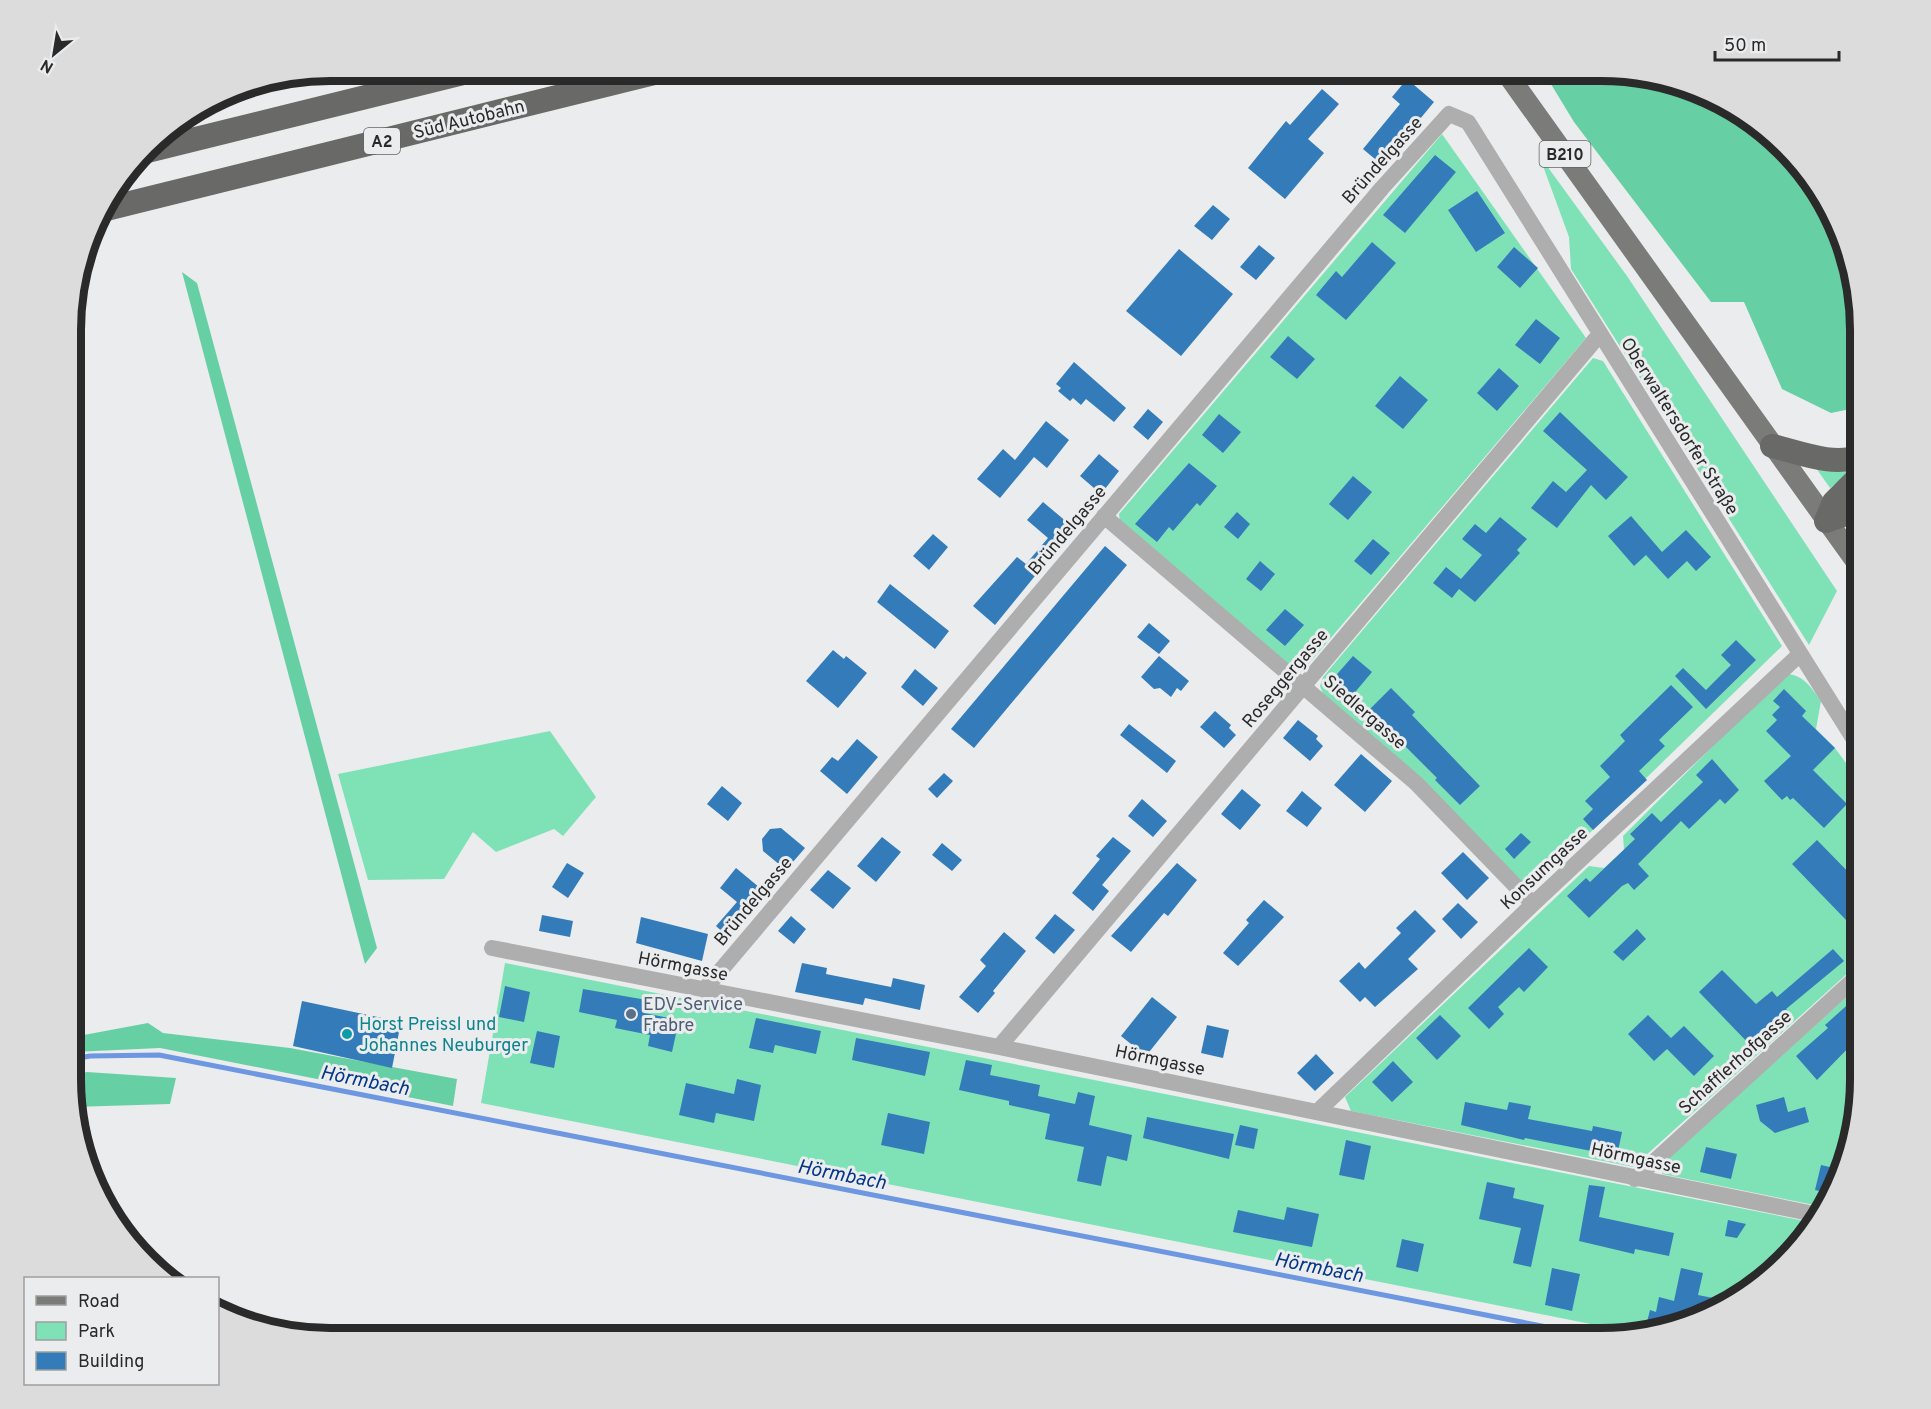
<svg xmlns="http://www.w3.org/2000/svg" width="1931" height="1409" font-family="Overpass,sans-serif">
	<rect width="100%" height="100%" fill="#ebeced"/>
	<path fill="#7fe2b7" d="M1442 134 1586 338 1307 666 1290 667 1120 523 1119 514Z
		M1539 155 1627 276 1837 591 1809 645 1571 269 1569 237Z
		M1593 358 1603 361 1782 646 1530 891 1324 696 1320 686 1323 677Z
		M1857 467 1830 488 1816 468Z
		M1785 674C1803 674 1811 687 1821 701L1816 729 1835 748 1860 782V962L1633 1167 1351 1111 1345 1097 1589 866 1604 868 1624 850 1623 836Z
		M550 731 596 797 563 836 554 829 496 852 473 832 444 879 368 880 338 774Z
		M505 963 1815 1223 1807 1237 1716 1312 1631 1332 481 1103Z
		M1860 985V1095L1841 1178 1824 1207 1662 1174 1663 1162Z"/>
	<path fill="#66d0a4" d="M1543 71H1617L1700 90 1759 124 1834 215 1860 314V349L1857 352 1860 356V407L1831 413 1782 389 1744 302H1711L1574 122Z
		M182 272 197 283 377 948 365 964Z
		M148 1023 163 1033 290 1048 457 1079 453 1106 160 1048 73 1052V1037Z
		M87 1072 176 1078 170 1104 73 1107V1075Z"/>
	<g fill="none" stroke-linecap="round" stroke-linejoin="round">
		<path stroke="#6d97e0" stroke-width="5" d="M73 1059 90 1056 159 1055 1603 1338"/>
	</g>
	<path fill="#337cb9" d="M1407 79 1434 102 1382 165 1363 149 1400 104 1392 97Z
		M1322 89 1339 104 1308 139 1324 153 1285 199 1248 168 1286 121 1290 125Z
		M1435 155 1456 172 1405 233 1383 215Z
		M1477 191 1505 233 1476 252 1448 210Z
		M1213 205 1230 219 1212 240 1194 226Z
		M1372 242 1396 263 1346 320 1316 295 1336 271 1342 277Z
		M1259 245 1275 258 1256 280 1240 267Z
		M1514 247 1538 268 1520 288 1497 267Z
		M1179 249 1233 294 1181 356 1126 311Z
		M1536 319 1560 338 1540 364 1515 345Z
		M1288 336 1315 359 1297 379 1270 357Z
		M1074 362 1126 408 1114 422 1086 399 1081 405 1073 398 1070 401 1058 391 1061 388 1056 384Z
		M1499 368 1519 386 1497 411 1477 393Z
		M1400 376 1428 400 1403 429 1375 406Z
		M1148 409 1163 422 1148 440 1133 427Z
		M1560 412 1628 477 1606 500 1591 485 1557 528 1531 508 1553 481 1566 492 1587 470 1543 431Z
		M1219 414 1241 432 1223 453 1202 435Z
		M1046 421 1069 440 1047 468 1034 457 1000 498 977 479 1003 449 1015 460Z
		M1099 454 1119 471 1101 494 1080 476Z
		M1189 463 1217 486 1200 506 1197 503 1173 531 1169 527 1157 542 1135 524Z
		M1353 476 1372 492 1348 520 1329 504Z
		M1043 502 1074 528 995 625 973 606 1017 557 1026 564 1048 538 1027 520Z
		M1237 512 1250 524 1238 539 1224 527Z
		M1631 516 1662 552 1686 530 1711 557 1696 571 1687 561 1668 579 1646 555 1634 566 1608 536Z
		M1500 517 1527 539 1517 550 1520 553 1475 602 1459 589 1452 598 1433 583 1446 567 1461 579 1482 555 1462 539 1475 524 1486 533Z
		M933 534 948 547 929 570 913 556Z
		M1373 539 1390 553 1371 575 1354 561Z
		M1105 546 1127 565 974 748 951 729Z
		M1260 561 1275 574 1261 591 1246 579Z
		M890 584 949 631 935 649 877 602Z
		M1285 609 1304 625 1285 646 1266 630Z
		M1149 623 1170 641 1159 654 1137 637Z
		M1736 640 1756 660 1706 709 1675 676 1683 668 1706 690 1731 665 1721 655Z
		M833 650 844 659 846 656 867 673 838 708 806 681Z
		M1159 656 1189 681 1181 691 1177 688 1171 697 1160 688 1154 689 1141 677Z
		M1353 656 1372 672 1351 697 1331 681Z
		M915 669 938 688 923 706 901 687Z
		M1671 685 1693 707 1659 740 1665 746 1639 771 1647 780 1593 830 1583 819 1593 809 1585 801 1610 777 1600 766 1625 741 1620 735Z
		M1391 688 1415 712 1412 715 1480 786 1460 805 1435 780 1437 778 1393 734 1390 737 1366 713Z
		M1784 689 1806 711 1802 716 1835 748 1813 770 1847 804 1824 828 1793 798 1790 800 1787 796 1782 800 1764 781 1791 756 1766 731 1777 720 1772 715 1780 707 1773 701Z
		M1215 711 1231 725 1229 728 1236 735 1224 748 1200 727Z
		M1298 720 1318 736 1316 739 1323 746 1310 761 1283 738Z
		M1129 724 1176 761 1167 773 1120 735Z
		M857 739 878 757 847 794 820 771 832 757 838 761Z
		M1361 754 1392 781 1365 812 1334 785Z
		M1712 759 1739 790 1725 804 1720 799 1689 829 1681 821 1638 864 1649 876 1634 890 1628 883 1622 886 1589 918 1567 896 1586 878 1590 882 1635 839 1630 834 1652 813 1661 822 1703 782 1696 775Z
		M944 773 953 781 937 798 928 789Z
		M722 786 742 803 728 821 707 804Z
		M1242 789 1261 805 1240 830 1221 814Z
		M1302 791 1322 808 1307 827 1286 811Z
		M1142 799 1167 821 1153 837 1128 816Z
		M781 828 805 848 786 870 763 851 762 839 770 829Z
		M1521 833 1531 842 1514 859 1505 849Z
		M882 837 901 852 876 882 857 866Z
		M1113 837 1131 851 1102 885 1109 891 1093 911 1072 893 1100 859 1096 856Z
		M1817 840 1860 884V940L1846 920 1792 864Z
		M942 843 962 860 952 871 932 855Z
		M1463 852 1489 878 1467 900 1441 873Z
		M567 863 584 873 568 898 552 887Z
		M1177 863 1197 880 1168 916 1164 913 1131 952 1111 936Z
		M736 868 766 893 729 938 716 926 737 902 720 888Z
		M828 870 851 888 833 909 810 890Z
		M1264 900 1284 917 1238 966 1223 953 1249 923 1246 920Z
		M1458 903 1478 922 1461 939 1442 919Z
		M1415 910 1436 931 1408 959 1418 969 1375 1007 1365 997 1360 1002 1339 981 1359 962 1365 969 1401 933 1396 928Z
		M1055 914 1075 930 1054 954 1035 938Z
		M542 915 573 921 570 937 539 931Z
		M791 916 806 929 794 944 778 931Z
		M641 917 708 934 702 961 636 943Z
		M1637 929 1646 939 1623 961 1613 952Z
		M1004 932 1026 951 993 991 995 993 978 1013 959 997 986 966 980 960Z
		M1529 948 1548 967 1524 992 1519 987 1498 1007 1504 1014 1489 1029 1468 1008Z
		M1833 949 1844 961 1786 1009 1791 1015 1752 1047 1699 992 1722 970 1756 1004 1772 991 1777 997Z
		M802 963 827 968 826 974 891 987 893 978 925 985 920 1010 865 998 863 1005 795 992Z
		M505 986 530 992 524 1022 499 1017Z
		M583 989 647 1000 644 1013 679 1020 672 1052 648 1046 650 1035 615 1028 617 1020 579 1012Z
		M1152 997 1177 1017 1146 1056 1121 1036Z
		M1854 999 1860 1006V1036L1817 1080 1796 1056 1828 1028 1825 1025Z
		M302 1001 401 1022 392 1068 293 1046Z
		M1440 1015 1461 1036 1437 1060 1416 1038Z
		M1648 1015 1671 1038 1684 1026 1714 1056 1694 1076 1667 1049 1654 1061 1628 1034Z
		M756 1018 821 1031 816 1054 775 1045 773 1053 749 1048Z
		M1207 1025 1229 1030 1223 1058 1201 1053Z
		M537 1031 560 1036 554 1068 530 1063Z
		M856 1038 930 1052 925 1076 852 1060Z
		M1316 1054 1334 1073 1315 1091 1297 1073Z
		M966 1060 992 1065 990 1075 1040 1085 1038 1096 1075 1104 1078 1092 1095 1096 1089 1125 1132 1135 1127 1161 1107 1156 1101 1186 1077 1181 1084 1147 1045 1139 1050 1114 1009 1105V1101L959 1090Z
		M1393 1061 1413 1082 1392 1102 1372 1082Z
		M737 1079 761 1085 754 1121 716 1113 714 1123 679 1115 686 1083 734 1094Z
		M1784 1097 1788 1112 1805 1107 1809 1122 1775 1133 1760 1121 1756 1105Z
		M1465 1102 1507 1110 1509 1102 1531 1106 1528 1119 1592 1131 1593 1126 1622 1132 1617 1156 1525 1138 1524 1140 1461 1125Z
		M888 1113 930 1122 924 1154 881 1145Z
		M1147 1117 1234 1134 1229 1159 1143 1138Z
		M1240 1125 1258 1129 1254 1149 1235 1145Z
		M1346 1140 1371 1146 1364 1180 1339 1175Z
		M1706 1147 1737 1154 1731 1179 1700 1172Z
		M1821 1165 1843 1170 1832 1194 1815 1190Z
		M1487 1182 1515 1188 1513 1198 1544 1205 1531 1267 1513 1263 1521 1228 1479 1219Z
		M1589 1185 1605 1187 1599 1217 1674 1233 1669 1256 1635 1249 1634 1254 1579 1241Z
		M1287 1207 1319 1214 1312 1247 1233 1232 1238 1210 1284 1220Z
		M1728 1220 1746 1224 1737 1238 1725 1236Z
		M1402 1239 1424 1244 1418 1272 1396 1267Z
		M1552 1268 1580 1274 1572 1311 1545 1305Z
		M1681 1268 1703 1273 1698 1295 1728 1301 1716 1312 1654 1326 1647 1322 1650 1310 1656 1312 1659 1297 1674 1301Z"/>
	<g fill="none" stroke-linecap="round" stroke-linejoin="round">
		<path stroke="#aeaeae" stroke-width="16" d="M1104 516 1416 783 1533 904
			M492 948 999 1047 1819 1215
			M704 990 1382 188 1449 114 1468 122 1860 749
			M999 1047 1600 334
			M1317 1112 1533 904 1800 654
			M1635 1179 1860 974"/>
		<path stroke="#7b7b7a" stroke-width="21" d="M1505 71 1860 567"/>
		<path stroke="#696967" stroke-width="24" d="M147 151 471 71
			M102 210 662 71
			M1772 446C1798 452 1834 467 1860 456
			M1826 521 1834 502 1860 476
			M1826 521 1860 509"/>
	</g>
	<circle fill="#5c6f8a" stroke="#ebeced" stroke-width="2" cx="631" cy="1014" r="6"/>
	<circle fill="#0f9aa8" stroke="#ebeced" stroke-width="2" cx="347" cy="1034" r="6"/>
	<g text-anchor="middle" stroke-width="6" stroke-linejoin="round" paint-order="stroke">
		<g fill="#ebeced" stroke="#646465" stroke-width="1.5">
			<rect x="364" y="128" width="36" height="26" rx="4.5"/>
			<rect x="1539.5" y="141" width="51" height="26" rx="4.5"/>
		</g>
		<g font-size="16" font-weight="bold" fill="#2a2a2b">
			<text x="382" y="147">A2</text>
			<text x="1565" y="160">B210</text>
		</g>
		<g font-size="18" fill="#2a2a2b" stroke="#ebeced">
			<text transform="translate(469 119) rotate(-14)" y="6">Süd Autobahn</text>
			<text transform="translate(1382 160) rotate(-48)" y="6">Bründelgasse</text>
			<text transform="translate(1680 426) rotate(58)" y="6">Oberwaltersdorfer Straße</text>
			<text transform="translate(1067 530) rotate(-50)" y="6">Bründelgasse</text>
			<text transform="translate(1285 678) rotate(-50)" y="6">Roseggergasse</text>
			<text transform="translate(1365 712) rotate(41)" y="6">Siedlergasse</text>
			<text transform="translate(1544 868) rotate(-43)" y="6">Konsumgasse</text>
			<text transform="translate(753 901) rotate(-50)" y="6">Bründelgasse</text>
			<text transform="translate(683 966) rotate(11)" y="6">Hörmgasse</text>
			<text transform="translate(1160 1060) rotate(12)" y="6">Hörmgasse</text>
			<text transform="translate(1735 1062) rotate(-42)" y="6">Schafflerhofgasse</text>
			<text transform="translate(1636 1158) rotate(12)" y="6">Hörmgasse</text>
		</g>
		<g font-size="18" fill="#4e5e75" stroke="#ebeced" text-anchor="start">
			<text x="643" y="1010">EDV-Service<tspan x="643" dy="21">Frabre</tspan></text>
		</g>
		<g font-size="18" fill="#0d838f" stroke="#ebeced" text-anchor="start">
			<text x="359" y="1030">Horst Preissl und<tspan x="359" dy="21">Johannes Neuburger</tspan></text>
		</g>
		<g font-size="20" font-style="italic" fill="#04368a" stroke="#ebeced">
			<text transform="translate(365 1080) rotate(11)" y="7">Hörmbach</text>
			<text transform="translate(842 1174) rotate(11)" y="7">Hörmbach</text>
			<text transform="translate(1319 1267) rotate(11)" y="7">Hörmbach</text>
		</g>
	</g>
	<path d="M0 0H1931V1409H0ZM330 81H1601A249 249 0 0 1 1850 330V1079A249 249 0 0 1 1601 1328H330A249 249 0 0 1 81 1079V330A249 249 0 0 1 330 81Z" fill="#dcdcdd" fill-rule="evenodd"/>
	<path fill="none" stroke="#2a2a2b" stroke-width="8" d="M330 81H1601A249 249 0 0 1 1850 330V1079A249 249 0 0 1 1601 1328H330A249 249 0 0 1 81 1079V330A249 249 0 0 1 330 81Z"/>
	<rect x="24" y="1277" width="195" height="108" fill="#ebeced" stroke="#9e9e9f" stroke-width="1.5"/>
	<rect x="36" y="1296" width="30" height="9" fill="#7b7b7a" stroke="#9e9e9f" stroke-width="1.5"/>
	<text x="78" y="1307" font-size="18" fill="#2a2a2b">Road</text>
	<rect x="36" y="1322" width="30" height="18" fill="#7fe2b7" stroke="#9e9e9f" stroke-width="1.5"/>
	<text x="78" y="1337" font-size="18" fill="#2a2a2b">Park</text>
	<rect x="36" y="1352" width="30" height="18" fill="#337cb9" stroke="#9e9e9f" stroke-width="1.5"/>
	<text x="78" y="1367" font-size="18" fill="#2a2a2b">Building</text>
	<g transform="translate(54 54) rotate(210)" stroke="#ebeced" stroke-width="4.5" paint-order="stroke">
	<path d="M0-4.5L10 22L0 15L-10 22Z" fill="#2a2a2b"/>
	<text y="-9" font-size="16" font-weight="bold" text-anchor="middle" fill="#2a2a2b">N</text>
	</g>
	<path d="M1715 51v9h124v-9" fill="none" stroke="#2a2a2b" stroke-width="3"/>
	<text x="1724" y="51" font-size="18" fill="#2a2a2b" stroke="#ebeced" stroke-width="4.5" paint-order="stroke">50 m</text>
</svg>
